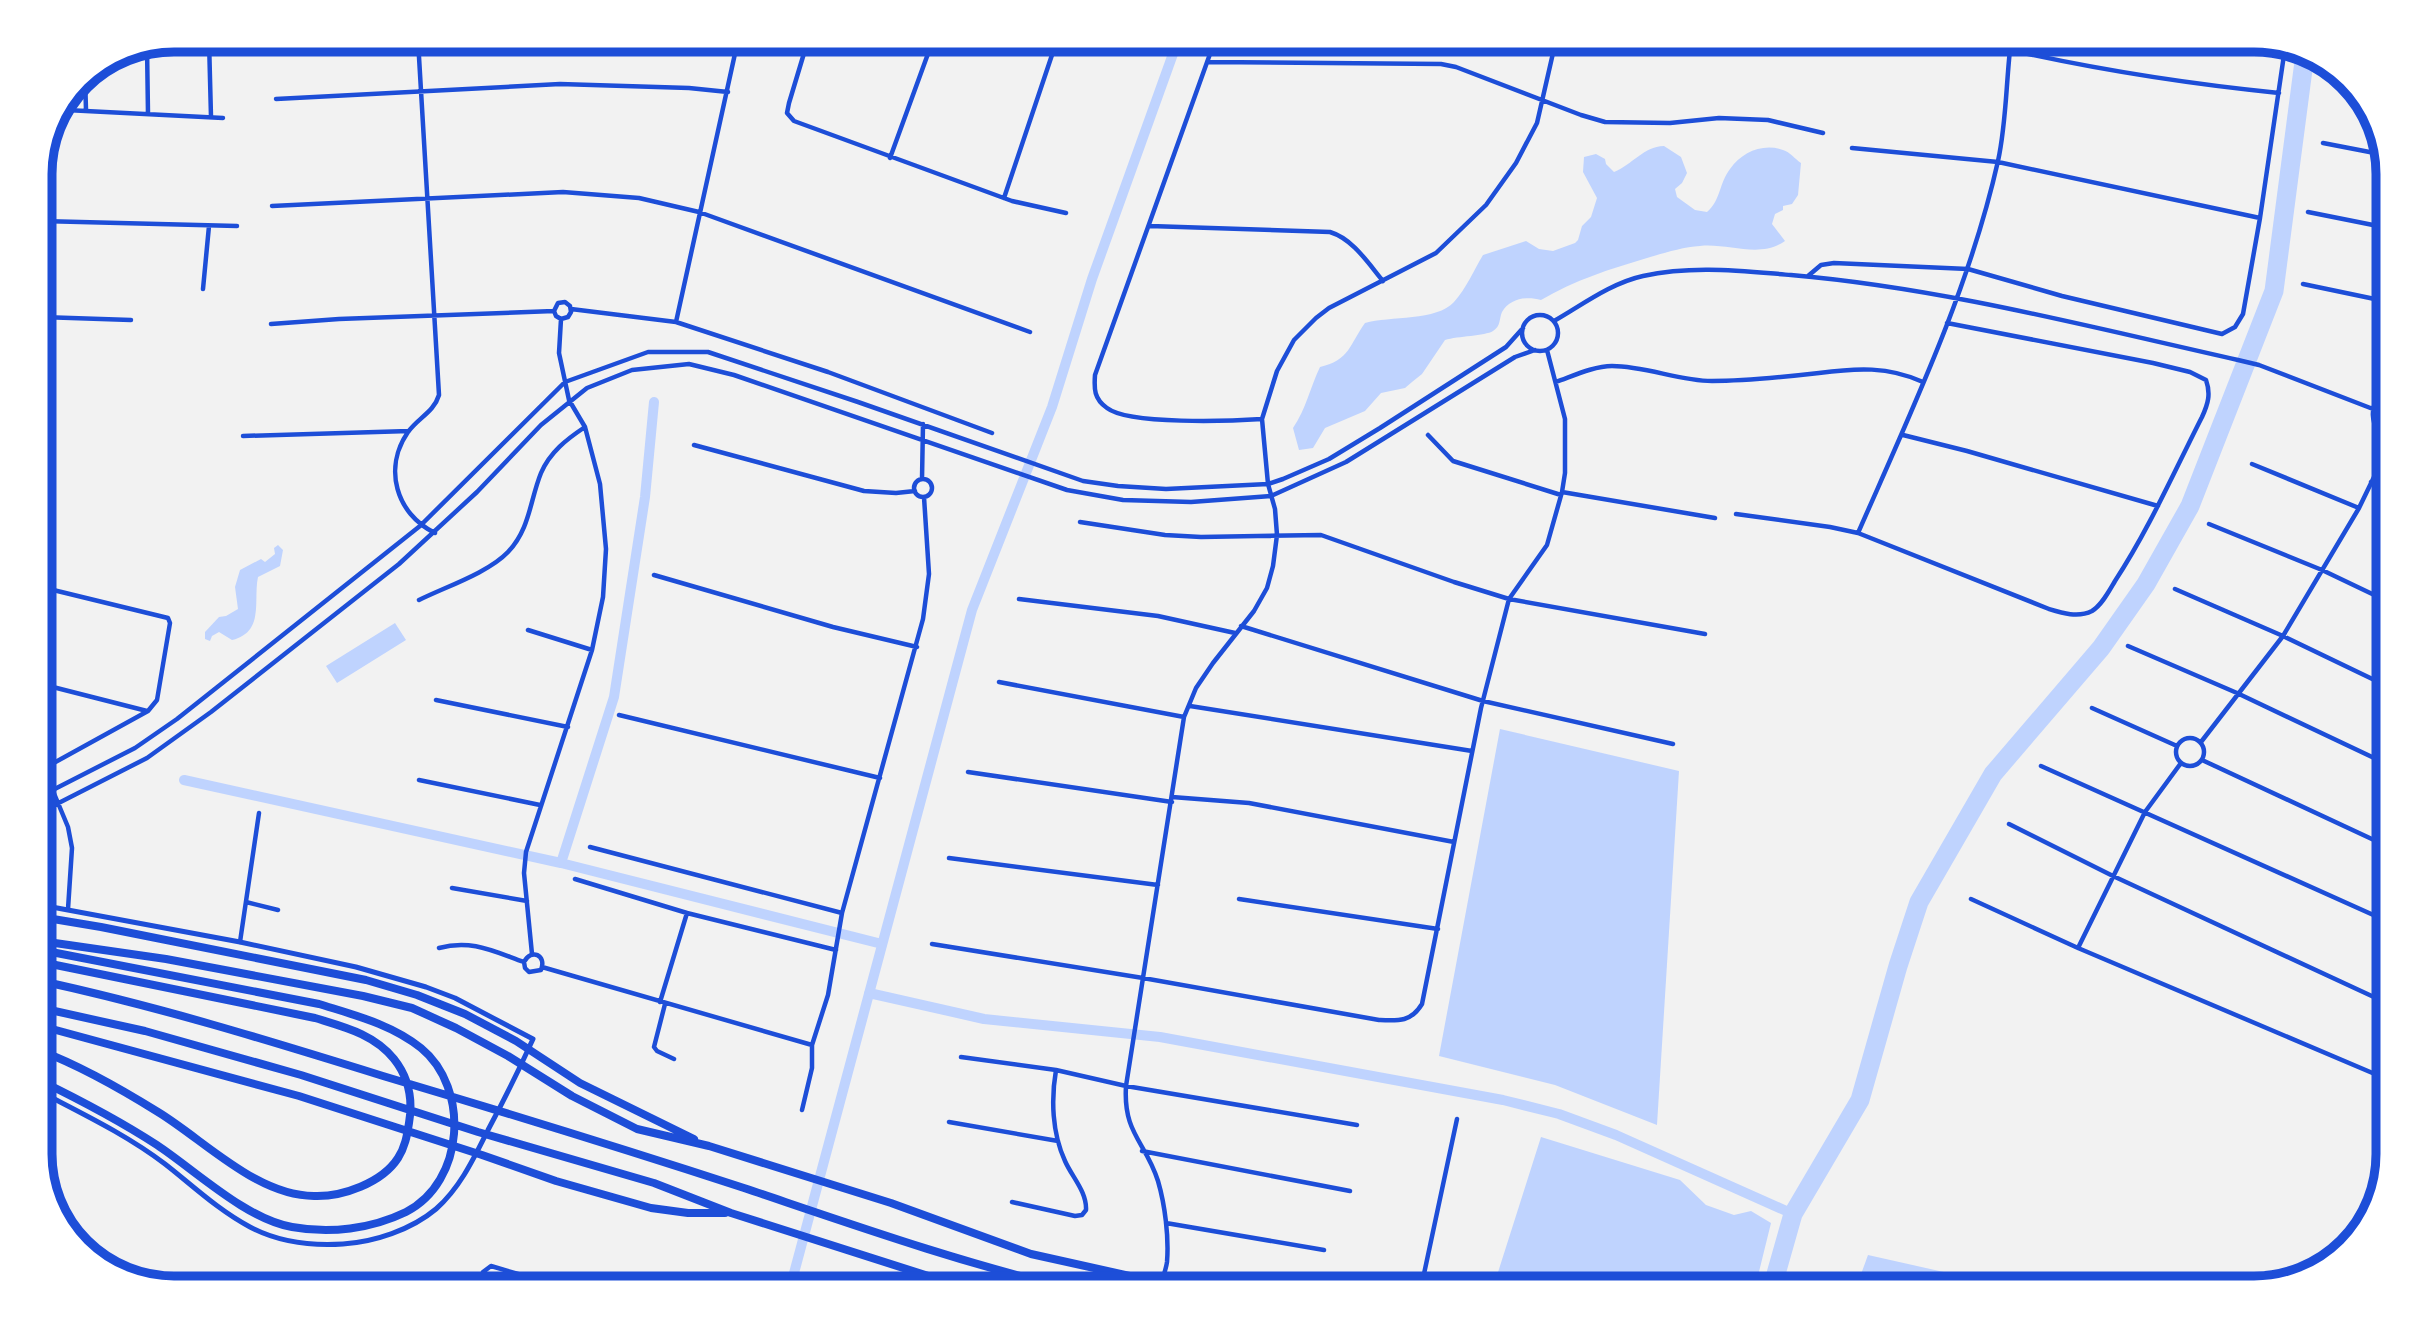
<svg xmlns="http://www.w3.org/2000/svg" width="2429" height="1328" font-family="Inter,sans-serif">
	<rect width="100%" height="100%" fill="#f2f2f2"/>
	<path fill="#bfd3fe" d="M1664 146 1681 157 1687 173 1682 183 1675 189 1677 197 1695 210 1707 212C1721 200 1719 183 1730 169 1742 152 1763 143 1783 150 1790 152 1795 159 1801 163L1798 195 1792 204 1783 206V210L1775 214 1772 224 1785 241C1760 259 1729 243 1700 246 1683 247 1664 253 1647 258 1610 269 1575 280 1541 300 1527 296 1510 298 1502 312 1499 319 1501 326 1493 331 1485 336 1458 336 1445 340L1422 374 1412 382 1405 388 1381 393 1365 411 1325 428 1313 448 1299 450 1293 428C1306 409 1310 388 1320 367 1350 360 1349 345 1365 323 1390 316 1437 321 1454 302 1466 289 1474 270 1483 255L1526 241 1539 249 1553 251 1575 243 1578 240 1582 226 1591 217 1597 198 1583 172 1584 157 1596 154 1605 159 1606 164 1614 172C1633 164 1643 147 1664 146Z
		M278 545 283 550 280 566 258 577C253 600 265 632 232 640L219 632 212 636 210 641 205 639V632L219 617 226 616 238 609 235 587 240 570 261 559 265 562 275 554 274 548Z
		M395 623 406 640 337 683 326 666Z
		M1500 729 1679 771 1657 1125 1555 1085 1439 1056Z
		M1541 1137 1680 1180 1706 1205 1734 1215 1751 1211 1771 1223 1755 1288H1493Z
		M1868 1255 2015 1288H1856Z"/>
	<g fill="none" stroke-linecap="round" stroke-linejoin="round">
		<path stroke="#bfd3fe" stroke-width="10" d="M184 780 561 863 882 944
			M561 863 614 697 645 497 654 402
			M869 993 984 1019 1160 1037 1503 1100 1559 1114 1616 1135 1793 1214
			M790 1288 972 610 1052 407 1092 279 1178 40"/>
		<path stroke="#bfd3fe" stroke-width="19" d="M1772 1288 1793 1214 1860 1100 1898 966 1919 902 1993 774 2101 648 2146 584 2190 506 2274 291 2305 54"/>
		<path stroke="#1d4ed8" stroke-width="4.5" d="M209 40 211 117
			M418 40 439 395C434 412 418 418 408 432 383 468 396 514 435 533
			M808 40 789 103 787 113 794 121 1012 201 1066 213
			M1215 40 1095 375C1094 389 1094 399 1107 408 1129 425 1231 421 1262 419
			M1933 40 2010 50 2011 40
			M147 46 148 114
			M1207 62 1441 64 1456 67 1581 115 1605 122 1670 123 1719 118 1768 120 1823 133
			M2334 73H2338
			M85 76 86 110
			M276 99 560 84 689 88 728 92
			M66 110 223 118
			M2323 143 2385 155
			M1852 148 1998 162 2260 218
			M890 158 933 40
			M1004 198 1057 40
			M272 206 563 192 639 198 699 212 1030 332
			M2308 212 2388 228
			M41 221 237 226
			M1150 226 1330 232C1353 239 1368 263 1383 281
			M1808 276 1821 265 1834 263 1968 269 2062 296 2222 334 2235 327 2243 314 2260 218 2285 48
			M2303 284 2389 302
			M203 289 209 226
			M571 309 676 322 828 372 992 433
			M1522 333a18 18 0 1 1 36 0a18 18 0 1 1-36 0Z
			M41 317 131 320
			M1554 321C1582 305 1611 283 1643 276 1693 265 1741 271 1791 275 1942 288 2090 327 2238 360L2259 365 2373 409
			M676 322 738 40
			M271 324 339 319 554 311
			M1556 382C1573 376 1594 366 1612 366 1646 366 1679 381 1712 381 1748 381 1784 377 1819 373 1856 368 1888 366 1923 382
			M2389 388C2366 401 2369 429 2389 442
			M1428 435 1453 461 1561 495
			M1903 435 1967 451 2158 506
			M243 436 409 431
			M694 445 864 491 896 493 915 491
			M2252 464 2359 508
			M914 488a9 9 0 1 1 18 0a9 9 0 1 1-18 0Z
			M922 479 923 424
			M2371 482 2389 491
			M1562 492 1715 518
			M1736 514 1830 527 1858 533 2049 609C2062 613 2078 618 2092 611 2102 605 2109 591 2115 581 2149 529 2174 472 2202 417 2208 404 2211 394 2206 380L2190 372 2153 363 1947 323
			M1080 522 1165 535 1201 537 1321 535 1454 582 1509 599 1705 634
			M2209 524 2322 570 2389 602
			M1858 533C1911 412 1969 290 1998 161 2006 125 2006 86 2010 50 2099 70 2189 84 2279 93
			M654 575 833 627 917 647
			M41 587 168 618 170 623 157 700 148 711 41 770
			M2175 589 2283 636 2389 687
			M1019 599 1158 616 1235 633
			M419 600C445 587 488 573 508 552 530 529 530 500 541 473 550 452 567 439 585 427
			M41 613 46 589
			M1241 626 1483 701 1673 744
			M528 630 592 650
			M2128 646 2237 693 2389 765
			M999 682 1184 717
			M41 684 147 711
			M436 700 568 727
			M1190 706 1472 751
			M2092 708 2177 746
			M619 715 880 778
			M2176 752a14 14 0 1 1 28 0a14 14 0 1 1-28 0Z
			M2201 742 2283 636 2359 508 2389 446
			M2202 760 2389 847
			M2041 766 2389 922
			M968 772 1172 802
			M419 780 540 805
			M53 791 68 827 72 848 68 909
			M41 796 135 748 177 719 420 526 565 382 648 352H708L858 402 1083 481 1118 486 1166 489 1268 484 1283 479 1329 459 1380 428 1506 347 1523 328
			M1172 797 1249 803 1454 842
			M41 812 147 758 211 712 399 564 477 492 541 425 587 388 632 370 689 364 734 375 1067 490 1123 500 1191 502 1271 496 1346 462 1515 357 1535 350
			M2009 824 2113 876 2389 1004
			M590 847 842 913
			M949 858 1158 885
			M575 879 687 913 836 950
			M452 888 527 901
			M1239 899 1438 929
			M1971 899 2078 948 2389 1080
			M246 902 278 910
			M240 942 259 813
			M932 944 1143 978 1379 1020C1399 1021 1411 1022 1422 1004L1481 708 1509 599 1547 545 1562 492 1565 473V419L1547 350
			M439 948C471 939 493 951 524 962L525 968 529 972 541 970C547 955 531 948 524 962
			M2078 948 2145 812 2181 763
			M532 954 524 873 526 852 592 650 603 597 606 549 600 484 585 427 569 400 559 353 561 319 556 316 554 311 558 303 565 302 570 306 571 312 568 317 561 319
			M542 967 812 1045
			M660 1002 687 913
			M665 1004 654 1047 657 1051 674 1059
			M961 1057 1056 1070 1126 1086 1357 1125
			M802 1110 812 1068V1045L828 995 842 913 923 619 929 574 924 497
			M949 1122 1058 1141
			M1142 1151 1350 1191
			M1012 1202 1075 1216 1082 1215 1086 1210C1087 1192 1072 1177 1065 1161 1052 1133 1051 1099 1056 1070
			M1166 1223 1324 1250
			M481 1284 495 1288
			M480 1288 483 1272 491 1266 566 1288
			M1160 1288C1162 1279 1166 1270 1167 1262 1169 1237 1165 1205 1158 1181 1146 1142 1123 1134 1126 1086L1184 717 1196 688 1213 663 1254 611 1267 588 1273 566 1277 535 1275 509 1268 484 1262 419 1277 371 1294 340 1316 318 1329 308 1436 253 1486 205 1516 163 1537 123 1556 40
			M1421 1288 1457 1119"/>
		<path stroke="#1d4ed8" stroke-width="5" d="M41 905 240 942 356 967 426 987 455 998 533 1039C519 1070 504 1100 488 1130 474 1158 460 1188 436 1209 411 1230 374 1242 343 1244 311 1246 278 1242 250 1227 218 1210 192 1185 165 1164 127 1135 83 1114 41 1092"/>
		<path stroke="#1d4ed8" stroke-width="8" d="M41 917 101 927 366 980 417 995 465 1014 516 1041 580 1083 694 1139
			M41 941 166 959 363 996 412 1008 456 1028 508 1056 572 1096 637 1129 709 1146 891 1203 1031 1254 1184 1288
			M41 950 319 1004C354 1015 391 1024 421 1048 470 1088 465 1182 406 1212 371 1229 330 1234 292 1227 246 1219 196 1171 157 1145 120 1121 80 1100 41 1081
			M41 962 315 1018C344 1027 374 1034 394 1059 409 1078 413 1100 409 1123 407 1136 405 1147 398 1158 382 1183 342 1197 314 1196 257 1196 204 1140 158 1112 121 1089 81 1066 41 1051
			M41 981C157 1006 270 1041 383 1076 504 1112 624 1149 744 1188 851 1224 958 1262 1068 1288
			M41 1008 145 1031 301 1075 478 1132 654 1183 731 1213 966 1288
			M41 1026 299 1096 482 1155 556 1181 651 1208 688 1213H725
			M2251 1288 2261 1286"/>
	</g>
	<path d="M0 0H2429V1328H0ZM174 52H2254A122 122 0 0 1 2376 174V1154A122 122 0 0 1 2254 1276H174A122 122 0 0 1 52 1154V174A122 122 0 0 1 174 52Z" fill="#fff" fill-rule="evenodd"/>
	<path fill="none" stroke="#1d4ed8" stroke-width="9" d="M174 52H2254A122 122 0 0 1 2376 174V1154A122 122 0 0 1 2254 1276H174A122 122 0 0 1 52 1154V174A122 122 0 0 1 174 52Z"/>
</svg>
